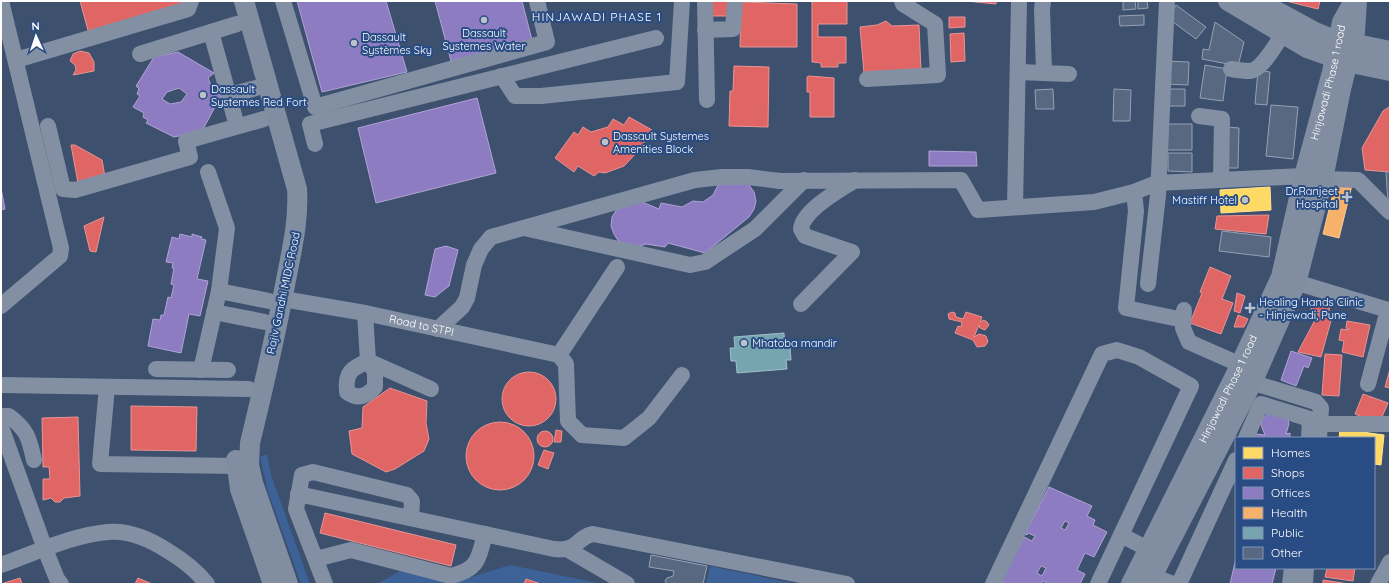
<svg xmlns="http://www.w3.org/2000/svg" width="1391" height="585" font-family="Quicksand,sans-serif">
	<rect width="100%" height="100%" fill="#3d506e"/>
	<path fill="#3d6298" d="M267 454 271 475 310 584H301L268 491 260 457Z
		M510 565 603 584H377L402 570 459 581Z
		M710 566 796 584H706Z"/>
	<path fill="#ffd966" stroke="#ffe494" d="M1270 187 1271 210 1221 213 1220 190Z
		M1340 429 1384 435 1381 465 1374 464V438H1339Z"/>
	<path fill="#e06666" stroke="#e99494" d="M80 1H181L183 9 89 34Z
		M709 1H728V16H708Z
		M812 1H847V24H818V37H846V63H838V67H821V63L812 62Z
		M966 1H996V4Z
		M1286 1H1320L1318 9Z
		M741 2 797 4V47H740Z
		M949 17H965V27L949 28Z
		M886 21 892 26 919 25 921 70 864 73 860 27 877 25Z
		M964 33 965 61 951 62 950 34Z
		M80 51 89 53 94 62V71L73 75 76 70 75 65 70 61 73 54Z
		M734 66 769 67 768 127 729 126 730 91H733Z
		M809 76 834 78V117H810V92H807V77Z
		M1389 107H1390V172L1365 170 1362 148 1383 111Z
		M629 117 652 130 639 150 624 166 605 173 599 172 594 176 578 166 574 172 555 158 574 132 578 135 583 127 591 132 608 127 613 119 624 125Z
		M71 145H75L102 160 105 177 78 183Z
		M1269 215 1266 234 1215 229 1217 216Z
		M104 217 96 252 90 251 84 226Z
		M1210 267 1231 276 1222 299 1233 303 1221 334 1190 323 1202 293 1200 292Z
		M1237 293 1245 296 1240 313 1234 311Z
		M1314 299 1331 303 1328 314 1311 310Z
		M952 312 955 313 956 317 963 319 966 312 982 317 980 322 984 320 987 322 989 325 985 330 980 328 979 325 974 337 979 334 986 336 988 342 985 346 977 347 973 340 955 333 958 326 961 327 962 322 949 319 948 314Z
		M1316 313 1332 317 1321 357 1298 352 1315 320Z
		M1238 315 1248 319 1244 327H1234Z
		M1347 321 1370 325 1363 357 1342 352 1344 341 1339 340 1341 329 1349 330V329L1346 328Z
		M1325 354 1342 355 1339 396 1322 395Z
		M1390 369V388L1385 387Z
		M502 399a27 27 0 1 1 54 0a27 27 0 1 1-54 0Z
		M390 388 427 401 426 423 429 439 424 451 395 469 386 472 352 454 349 431 362 428 363 407Z
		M1363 394 1388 403 1379 424 1355 414Z
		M131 406 197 407 196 451 131 450Z
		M78 417 80 496 64 498 60 502H55L51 498 43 500V479H50L49 467H43L42 418Z
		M466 456a34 34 0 1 1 68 0a34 34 0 1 1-68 0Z
		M556 430 562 431 561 442H554Z
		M537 439a8 8 0 1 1 16 0a8 8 0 1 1-16 0Z
		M544 450 554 453 548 469 538 465Z
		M325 513 456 545 451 566 320 533Z
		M1327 568H1355L1353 581 1325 577Z
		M20 578 22 584H1Z
		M138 578 152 584H135Z
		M526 579 541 584H524Z
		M1323 580 1349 584H1323Z"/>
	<path fill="#8e7cc3" stroke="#b0a3d5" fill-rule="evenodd" d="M297 1H386L407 72 322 92Z
		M435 1H522L532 40 451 61Z
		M178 52 214 73 208 78 212 88 221 96 202 131 174 137 146 123 148 120 143 117 144 113 133 107 140 96 137 94 139 89 136 86 154 57ZM179 88 187 94 181 102 170 104 162 99 167 92Z
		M477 98 496 173 376 203 358 128Z
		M929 151 976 152 977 166H929Z
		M742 181 749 185 754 192 756 201 754 209 749 217 705 253 668 243 665 247 646 244 636 247 619 242 614 234 611 226 612 217 617 209 642 202 659 209 661 203 682 207 693 201 703 202 713 195 718 185Z
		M1 188 5 209 1 210Z
		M180 234 192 237V234L202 237 201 239 206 240 197 279 208 281 200 316 189 314 181 353 148 346 153 319 160 320 161 315H164L168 297 171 298 174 285 171 284 174 268H172L173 263 166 262 172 237 179 239Z
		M446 246 458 250 449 286 435 297 425 295 435 249Z
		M1291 351 1312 358 1308 368 1304 366 1296 386 1281 380Z
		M1269 412 1288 419 1289 424 1286 434 1290 433V438H1254L1255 434 1265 435 1261 425 1262 420Z
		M1049 487 1092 506 1087 516 1095 520 1093 525 1107 532 1094 557 1085 553 1077 570 1085 574 1080 584H1048L1043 581 1041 584H1005L1000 582 1024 537 1032 541 1035 536 1028 533 1027 535 1025 534ZM1065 521 1069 523 1065 530 1061 528ZM1041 566 1046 568 1042 576 1037 573Z
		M1236 558V568H1276L1272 584H1230Z"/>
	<path fill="#f6b26b" stroke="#f9c997" d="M1336 181 1352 185 1339 238 1323 234Z"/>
	<path fill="#76a5af" stroke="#9fc0c7" d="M784 333 785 348 790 347 791 360H786L787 369 737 373 736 361H731L730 348H735L734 337Z"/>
	<path fill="#586880" stroke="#96a1b3" d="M1123 1H1135L1136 9 1123 10Z
		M1138 1H1147L1148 8 1138 9Z
		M1176 5 1206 27 1196 39 1169 19Z
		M1144 15V25L1120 26 1119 16Z
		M1215 22 1244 42 1238 66 1202 59 1203 49 1209 50Z
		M1167 61 1189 62 1188 85 1166 84Z
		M1205 65 1227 69 1223 101 1200 98Z
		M1258 70 1270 72 1267 105 1255 104Z
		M1053 89 1054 109H1036L1035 90Z
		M1114 89 1131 90 1130 121H1113Z
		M1169 89H1185V106H1169Z
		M1271 105 1298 107 1293 159 1266 156Z
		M1165 124H1192V150H1165Z
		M1227 127 1239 128 1238 168H1227Z
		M1168 153H1192V172L1168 171Z
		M1386 172H1390V203H1388Z
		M1222 231 1271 237 1269 257 1219 251Z
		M651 555 707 566 703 584H667L665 581 667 578 673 576 674 571 649 567Z"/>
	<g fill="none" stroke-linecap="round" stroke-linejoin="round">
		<g stroke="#8390a4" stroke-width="16">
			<path d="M283 1 315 107 547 42 537 1"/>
			<path d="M705 1 707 100"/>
			<path d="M1043 1 1042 9 1044 73"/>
			<path d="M705 30 733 29 735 1"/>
			<path d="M211 32 237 126"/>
			<path d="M140 54 237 24"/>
			<path d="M16 60 188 9 191 1"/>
			<path d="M1231 69C1237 70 1244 71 1250 71 1262 70 1276 44 1283 34"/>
			<path d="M1018 72 1069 74"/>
			<path d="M502 76 515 96H541L677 82 682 1"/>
			<path d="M867 79 938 75 935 24 903 4 902 1"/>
			<path d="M230 95 256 88"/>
			<path d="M1199 116 1222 119 1221 180"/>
			<path d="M48 126 63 189 75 190 190 157 186 141 264 119"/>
			<path d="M315 144 310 124 656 38"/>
			<path d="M1134 192 1136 211 1126 308 1174 318"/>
			<path d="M1015 207 1019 1"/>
			<path d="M524 228 690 265 705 262 755 229 804 180"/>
			<path d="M1285 279 1388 310 1368 384"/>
			<path d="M1148 284 1158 195 1167 1"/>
			<path d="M219 291 269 301"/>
			<path id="s1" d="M283 299 365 313 559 355"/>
			<path d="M801 304 852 252 805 236 801 229C803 210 840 190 855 180"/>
			<path d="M1 306 60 256 61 248 1 1"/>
			<path d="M1184 310 1183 328 1189 342 1241 365"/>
			<path d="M214 312 265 322"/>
			<path d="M365 313 368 361 431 389"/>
			<path d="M438 329 462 307 467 298 474 265 481 249 491 237 695 180 722 177H748L780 181 961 180 978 210 1094 202 1134 192 1157 183 1304 176 1323 179 1358 180 1390 212"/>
			<path d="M559 355 566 364 568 421 582 435 624 438 649 418 682 375"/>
			<path d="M559 355 617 267"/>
			<path d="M368 361 375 372V387C367 396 358 400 347 392 345 372 351 369 368 361Z"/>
			<path d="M156 369 228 370"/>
			<path d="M201 370 219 291 227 228 208 172"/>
			<path d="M1241 379 1316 402 1321 408 1319 438"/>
			<path d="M1 385 249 389"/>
			<path d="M107 387 100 464 236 466"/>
			<path d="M1 416H9C27 430 29 437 34 460"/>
			<path d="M1321 424H1390"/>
			<path d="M1 427 45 549 57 579 61 584"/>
			<path d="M1246 438 1261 404 1310 419 1309 438"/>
			<path d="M298 494 554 549C579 552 576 537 593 534L847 584"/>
			<path d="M1121 535 1148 549"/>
			<path d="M567 549 627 584"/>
			<path d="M316 559 351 550 451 576C479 569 478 559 485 534"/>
			<path d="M1 565C35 553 72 535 108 532 130 530 151 540 168 551 183 560 196 570 207 584"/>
			<path d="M1152 576 1173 584"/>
			<path d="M325 584 296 509 302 475 313 472 407 495 412 501 411 518"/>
			<path d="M993 584 1102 354 1117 350 1139 357 1191 386 1098 584"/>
			<path d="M1179 584 1236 460"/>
			<path d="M1290 584 1292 568"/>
			<path d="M1305 584 1306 568"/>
			<path d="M1378 584 1390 562"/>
		</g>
		<g stroke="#818ea2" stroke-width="20">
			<path d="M244 1 297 189C299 220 292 249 286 280 276 334 263 389 250 443L249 465 253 483 288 584"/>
			<path d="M1228 1 1307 48 1347 62 1390 71"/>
			<path d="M1258 1 1315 32 1332 39 1390 51"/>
			<path d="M236 460 240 489 273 584"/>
			<path id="s2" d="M1131 584 1235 376 1281 277 1304 176 1332 72 1342 22 1354 1"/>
			<path d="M1148 584 1252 383 1296 283 1323 179 1341 89 1355 32 1357 1"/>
		</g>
	</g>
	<g fill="#bbc2cc" stroke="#284c83" stroke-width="1.5">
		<circle cx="484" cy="20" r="4"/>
		<circle cx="354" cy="43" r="4"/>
		<circle cx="203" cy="95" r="4"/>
		<circle cx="605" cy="142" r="4"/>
		<path d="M1345 191h4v4h4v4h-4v4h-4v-4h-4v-4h4z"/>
		<circle cx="1245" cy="200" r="4"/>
		<path d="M1248 302h4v4h4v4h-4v4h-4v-4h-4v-4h4z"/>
		<circle cx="744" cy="343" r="4"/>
	</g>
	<g text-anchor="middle" stroke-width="4" stroke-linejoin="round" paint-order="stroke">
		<g font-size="11" fill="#fff" stroke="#284c83" text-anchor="start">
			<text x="484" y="37" text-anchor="middle">Dassault<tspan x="484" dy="13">Systemes Water</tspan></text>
			<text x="362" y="41">Dassault<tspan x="362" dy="13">Systèmes Sky</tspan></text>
			<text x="211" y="93">Dassault<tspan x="211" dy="13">Systemes Red Fort</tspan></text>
			<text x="613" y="140">Dassault Systemes<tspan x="613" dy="13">Amenities Block</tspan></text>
			<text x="1338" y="195" text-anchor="end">Dr.Ranjeet<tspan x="1338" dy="13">Hospital</tspan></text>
			<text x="1237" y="204" text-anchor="end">Mastiff Hotel</text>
			<text x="1259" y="306">Healing Hands Clinic<tspan x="1259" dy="13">- Hinjewadi, Pune</tspan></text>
			<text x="752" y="347">Mhatoba mandir</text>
		</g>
		<g font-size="11" fill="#fff" stroke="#284c83">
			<text dy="4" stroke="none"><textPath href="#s2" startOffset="542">Hinjawadi Phase 1 road</textPath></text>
			<text transform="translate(283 293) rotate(-78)" y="4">Rajiv Gandhi MIDC Road</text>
			<text dy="4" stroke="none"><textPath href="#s1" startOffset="141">Road to STPI</textPath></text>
			<text dy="4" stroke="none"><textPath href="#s2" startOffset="218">Hinjawadi Phase 1 road</textPath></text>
		</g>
		<g font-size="12" letter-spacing="1" fill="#fff" stroke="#284c83">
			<text x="597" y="21">HINJAWADI PHASE 1</text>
		</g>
	</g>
	<rect width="1391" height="585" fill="none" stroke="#ffffff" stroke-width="4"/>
	<rect x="1235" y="437" width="140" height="132" fill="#284c83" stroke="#7e94b5"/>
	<rect x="1243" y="447" width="20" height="12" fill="#ffd966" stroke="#7e94b5"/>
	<text x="1271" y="457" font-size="12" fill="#ffffff">Homes</text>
	<rect x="1243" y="467" width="20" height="12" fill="#e06666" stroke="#7e94b5"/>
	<text x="1271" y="477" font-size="12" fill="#ffffff">Shops</text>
	<rect x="1243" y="487" width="20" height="12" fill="#8e7cc3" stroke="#7e94b5"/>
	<text x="1271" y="497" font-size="12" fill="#ffffff">Offices</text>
	<rect x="1243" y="507" width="20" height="12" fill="#f6b26b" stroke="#7e94b5"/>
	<text x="1271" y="517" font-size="12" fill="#ffffff">Health</text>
	<rect x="1243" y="527" width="20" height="12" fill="#76a5af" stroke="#7e94b5"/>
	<text x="1271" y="537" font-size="12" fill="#ffffff">Public</text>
	<rect x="1243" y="547" width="20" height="12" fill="#586880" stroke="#7e94b5"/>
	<text x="1271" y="557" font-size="12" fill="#ffffff">Other</text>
	<g transform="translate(36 36) rotate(357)" stroke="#284c83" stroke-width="3" paint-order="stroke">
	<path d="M0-3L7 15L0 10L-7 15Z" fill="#ffffff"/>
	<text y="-6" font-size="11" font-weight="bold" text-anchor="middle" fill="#ffffff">N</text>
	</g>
</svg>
